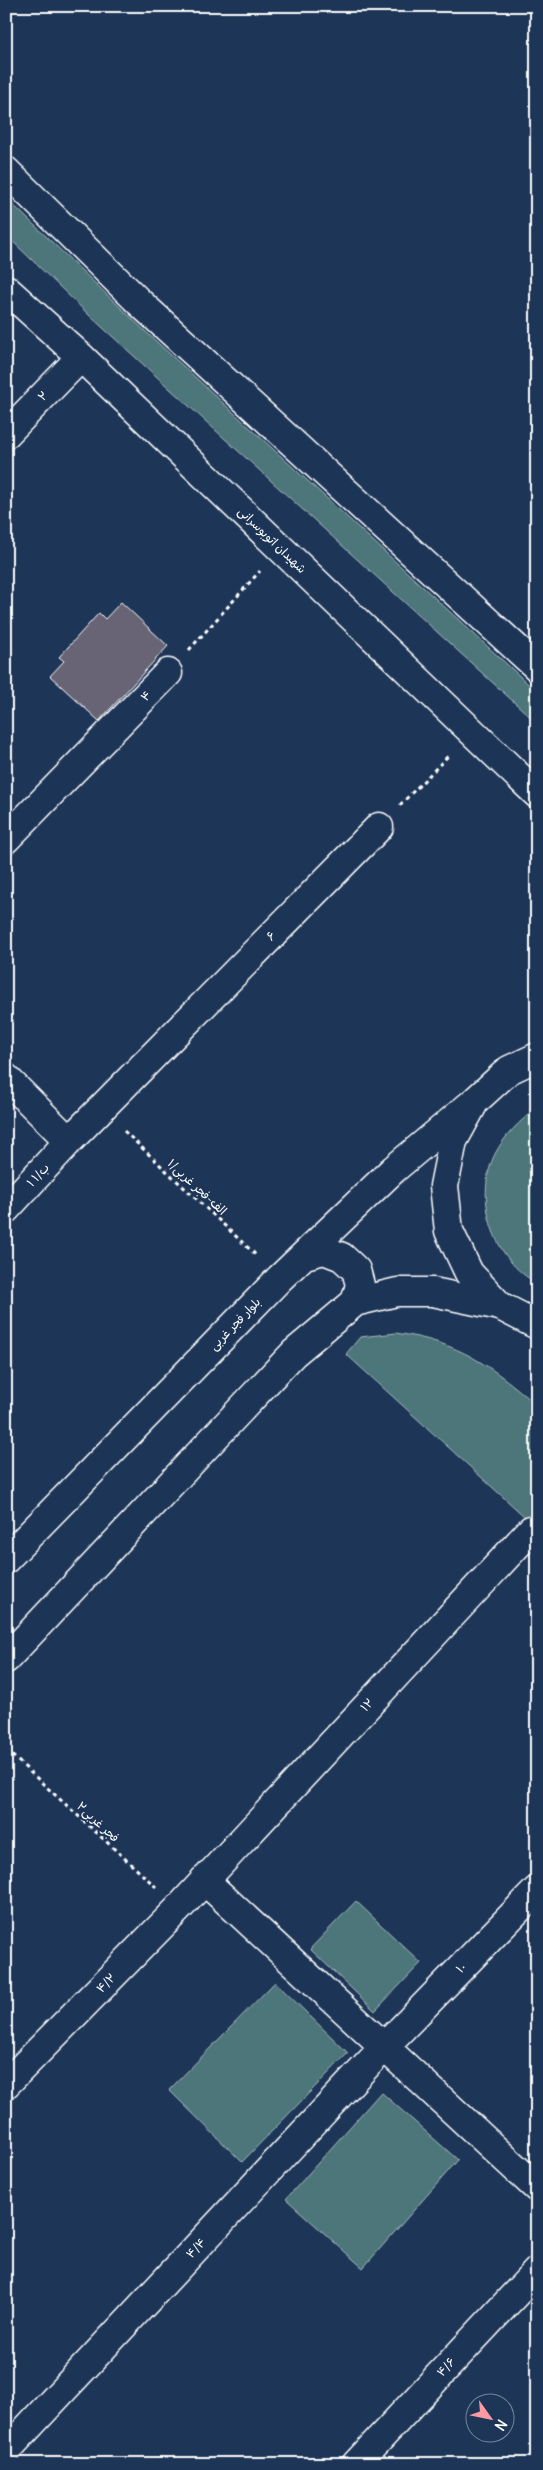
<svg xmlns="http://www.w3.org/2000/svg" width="543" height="2470" font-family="Delius,'Playpen Sans Arabic',sans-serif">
	<rect width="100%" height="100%" fill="#1d3557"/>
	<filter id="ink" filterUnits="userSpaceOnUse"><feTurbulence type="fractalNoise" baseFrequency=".02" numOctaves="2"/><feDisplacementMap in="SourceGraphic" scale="10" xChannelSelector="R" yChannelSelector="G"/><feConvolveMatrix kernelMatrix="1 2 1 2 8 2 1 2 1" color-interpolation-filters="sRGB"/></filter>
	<g filter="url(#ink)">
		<path fill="#4e767a" stroke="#a6babc" d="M6 198 146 332 537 692V723L90 316 6 235Z
			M537 1107V1283C494 1261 474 1200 494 1156 504 1135 520 1122 537 1107Z
			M396 1333C461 1343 488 1364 537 1405V1528L346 1354 360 1337Z
			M356 1901 421 1963 375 2011 310 1949Z
			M275 1982 348 2053 242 2162 169 2090Z
			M381 2092 458 2160 363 2268 286 2199Z"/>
		<path fill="#686474" stroke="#fff" d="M121 602 168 646 99 721 50 676 64 661 59 657 99 613 105 619Z"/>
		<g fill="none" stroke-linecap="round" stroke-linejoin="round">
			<g stroke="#fff" stroke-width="31">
				<path id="street" d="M6 434 81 357
					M6 839 168 673
					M6 1078 69 1141
					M6 1209 69 1141 379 827
					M204 1880 537 2188
					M6 2084 179 1908 531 1530
					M6 2451 385 2046 537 1890
					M356 2464 537 2271"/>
			</g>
			<g stroke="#fff" stroke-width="31">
				<path id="secondary" d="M6 171 139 302 537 667
					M6 289 81 357 537 794
					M537 1057 509 1070 475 1101 453 1141 444 1186 449 1231 469 1273 500 1306 537 1325
					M305 1255 324 1250 342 1257 356 1270 360 1285 355 1302
					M6 1559 280 1278 394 1169 475 1101
					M6 1659 294 1353 355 1302 397 1292H433L500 1306"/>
			</g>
			<path stroke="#fff" stroke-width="3" stroke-dasharray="4 4" stroke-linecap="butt" d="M189 650 260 571
				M400 805 450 754
				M124 1131 258 1257
				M6 1750 156 1887"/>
			<use href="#street" stroke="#1d3557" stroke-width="28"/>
			<use href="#secondary" stroke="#1d3557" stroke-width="28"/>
		</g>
	</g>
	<g text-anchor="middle" stroke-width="4" stroke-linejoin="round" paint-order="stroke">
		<g font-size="12" fill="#fff" stroke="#1d3557">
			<text transform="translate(43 396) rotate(-46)" y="4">۲</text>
			<text transform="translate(272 540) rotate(44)" y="4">شهیدان اتوبوسرانی</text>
			<text transform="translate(146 696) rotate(-46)" y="4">۴</text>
			<text transform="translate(271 936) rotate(-45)" y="4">۶</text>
			<text transform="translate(38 1175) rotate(-47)" y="4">۱ ب/۱</text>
			<text transform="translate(197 1187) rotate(43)" y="4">۱/الف-فجر غربی</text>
			<text transform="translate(235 1324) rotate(-46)" y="4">بلوار فجر غربی</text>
			<text transform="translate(367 1705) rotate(-47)" y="4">۱۲</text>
			<text transform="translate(98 1822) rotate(43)" y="4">فجر غربی۲</text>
			<text transform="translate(461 1968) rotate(-46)" y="4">۱۰</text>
			<text transform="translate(106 1983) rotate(-46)" y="4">۴/۲</text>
			<text transform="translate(196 2248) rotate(-47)" y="4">۴/۴</text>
			<text transform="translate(446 2367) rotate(-47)" y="4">۴/۶</text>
		</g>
	</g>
	<rect width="543" height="2470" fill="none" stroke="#1d3557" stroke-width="25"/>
	<rect x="12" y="12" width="518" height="2445" fill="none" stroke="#fff" stroke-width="2" filter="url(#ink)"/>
	<g transform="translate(490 2418) rotate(123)"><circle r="24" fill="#1d3557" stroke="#77869a"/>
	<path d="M0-4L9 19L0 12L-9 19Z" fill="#ff9aa2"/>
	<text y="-8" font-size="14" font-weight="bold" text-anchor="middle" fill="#ffffff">N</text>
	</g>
</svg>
